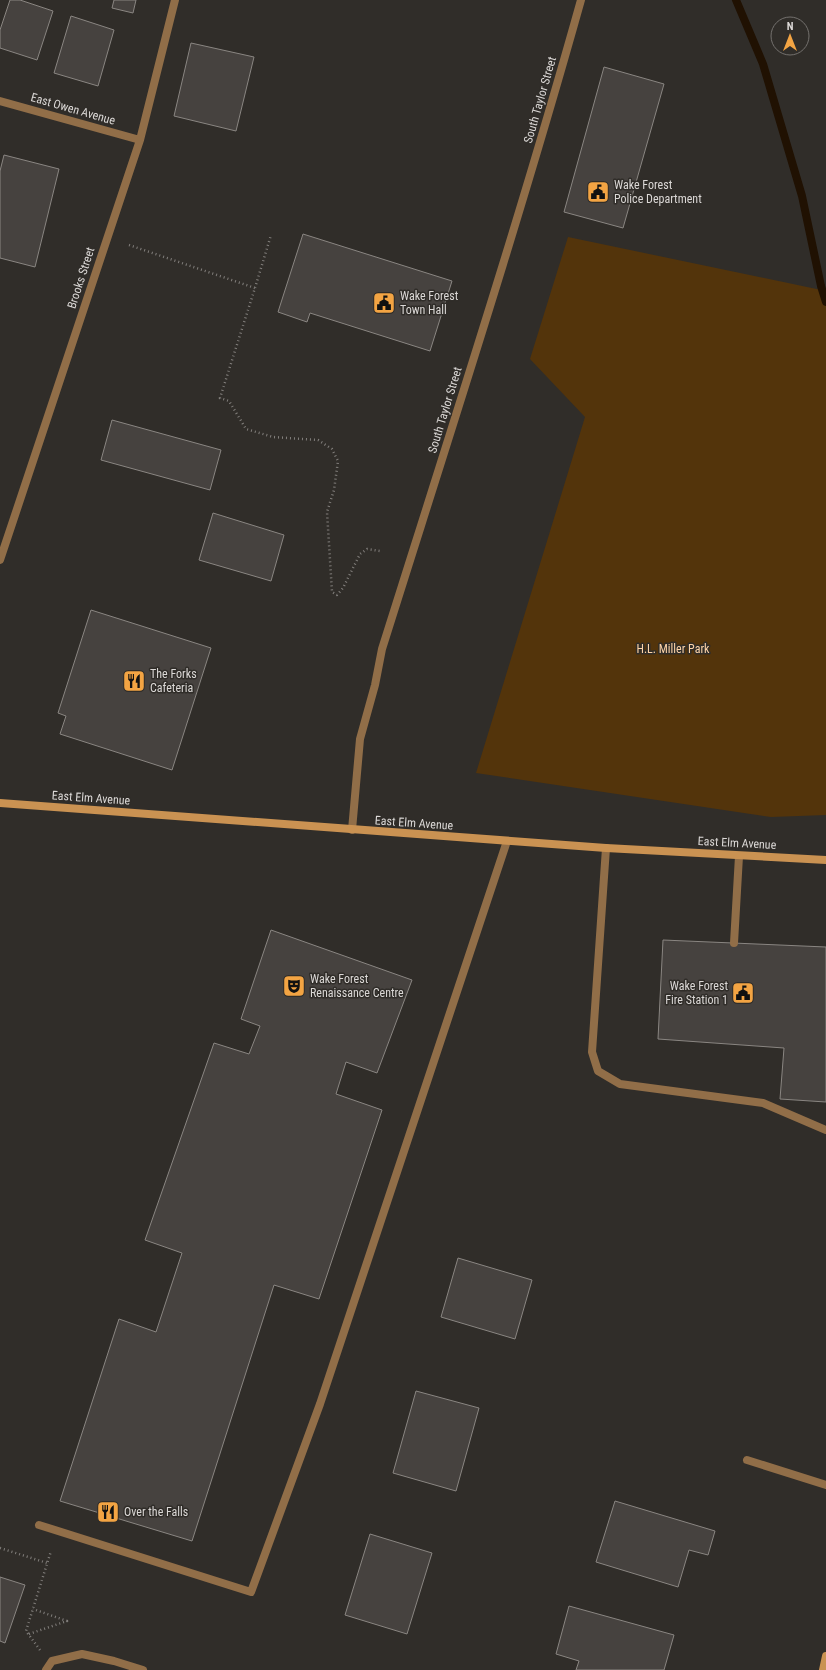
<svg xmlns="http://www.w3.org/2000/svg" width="826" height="1670" font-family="'Roboto Condensed',sans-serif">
	<rect width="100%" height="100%" fill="#302d29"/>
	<path fill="#53340b" d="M568 237 826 291V815L771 817 476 773 585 417 530 359Z"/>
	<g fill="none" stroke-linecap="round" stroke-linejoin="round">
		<path stroke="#201102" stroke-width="8" d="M736 0 763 64 802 196 821 286 826 302"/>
	</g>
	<path fill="#46423f" stroke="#8a8682" d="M10 0H20L53 11 37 60 0 48V30Z
		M114 0H136L133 13 112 8Z
		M71 16 114 30 98 86 54 73Z
		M191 43 254 57 236 131 174 116Z
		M604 67 664 84 623 228 564 212Z
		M4 155 59 169 35 267 0 258V171Z
		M303 234 452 281 430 351 310 313 307 322 278 312Z
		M112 420 221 450 210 490 101 460Z
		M213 513 284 535 271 581 199 560Z
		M91 610 211 648 172 770 60 734 66 716 58 713Z
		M271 930 412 980 377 1073 346 1062 336 1094 382 1110 319 1299 274 1285 192 1541 60 1501 119 1319 156 1332 182 1253 145 1240 214 1043 249 1054 260 1026 241 1019Z
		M663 940 826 947V1102L780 1099 784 1048 658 1039Z
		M458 1258 532 1280 515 1339 441 1317Z
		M416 1391 479 1408 456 1491 393 1473Z
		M615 1501 715 1531 708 1555 689 1550 678 1587 596 1562Z
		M370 1534 432 1553 407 1634 345 1615Z
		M0 1577 25 1585 5 1643 0 1641Z
		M569 1606 674 1635 664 1670H576L579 1661 556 1654Z"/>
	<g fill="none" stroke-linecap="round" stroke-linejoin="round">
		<path stroke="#827f7c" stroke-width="2.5" stroke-dasharray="1 3" stroke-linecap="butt" d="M129 245 255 288 220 398 229 401 246 429 273 437 318 440 332 449 338 461 334 490 327 512 332 592 337 595 343 588 360 554 367 549 380 551
			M255 288 271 235
			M0 1548 47 1563
			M29 1634 67 1621 33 1609
			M40 1650 26 1631 51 1551"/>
		<path stroke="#916e48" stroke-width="8" d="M606 848 592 1052 598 1071 620 1084 763 1103 826 1130
			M734 943 739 856
			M747 1460 826 1485
			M39 1525 251 1592 320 1404 507 841
			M46 1670 52 1661 82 1654 114 1661 143 1670"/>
		<path stroke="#916e48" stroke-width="8" d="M0 101 140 140
			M0 560 140 140 175 0
			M352 830 360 739 375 685 382 649C450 433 520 218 581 0"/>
		<path stroke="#ca9252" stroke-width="8" d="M0 803 606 848 826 860
			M823 1670 826 1656"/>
	</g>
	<defs>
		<g id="civic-square" transform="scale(1.15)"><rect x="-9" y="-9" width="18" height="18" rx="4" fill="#f3a443" stroke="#302d29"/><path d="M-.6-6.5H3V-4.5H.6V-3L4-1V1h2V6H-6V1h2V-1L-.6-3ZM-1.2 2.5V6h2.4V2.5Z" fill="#111"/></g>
		<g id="restaurant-square" transform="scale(1.15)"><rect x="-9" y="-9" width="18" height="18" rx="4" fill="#f3a443" stroke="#302d29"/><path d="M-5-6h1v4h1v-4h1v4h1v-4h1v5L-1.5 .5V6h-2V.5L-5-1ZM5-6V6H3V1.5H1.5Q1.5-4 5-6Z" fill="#111"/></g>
		<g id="theatre-square" transform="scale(1.15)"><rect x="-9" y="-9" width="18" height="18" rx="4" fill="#f3a443" stroke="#302d29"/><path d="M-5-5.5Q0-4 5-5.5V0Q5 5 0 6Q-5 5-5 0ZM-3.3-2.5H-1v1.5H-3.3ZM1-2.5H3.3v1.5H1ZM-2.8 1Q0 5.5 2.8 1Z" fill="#111"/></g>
	</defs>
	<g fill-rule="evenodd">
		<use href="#civic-square" x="598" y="192"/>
		<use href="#civic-square" x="384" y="303"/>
		<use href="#restaurant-square" x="134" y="681"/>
		<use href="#theatre-square" x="294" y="986"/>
		<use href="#civic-square" x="743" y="993"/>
		<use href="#restaurant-square" x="108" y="1512"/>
	</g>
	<g text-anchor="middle" stroke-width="3" stroke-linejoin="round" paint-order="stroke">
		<g font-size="12" fill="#dbd8d6" stroke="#302d29">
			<text transform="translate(540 100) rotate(-74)" y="4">South Taylor Street</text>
			<text transform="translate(73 109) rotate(16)" y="4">East Owen Avenue</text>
			<text transform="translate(81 278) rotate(-72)" y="4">Brooks Street</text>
			<text transform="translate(445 410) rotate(-73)" y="4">South Taylor Street</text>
			<text transform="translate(91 798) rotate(4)" y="4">East Elm Avenue</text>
			<text transform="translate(414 823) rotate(4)" y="4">East Elm Avenue</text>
			<text transform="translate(737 843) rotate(3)" y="4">East Elm Avenue</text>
		</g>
		<g font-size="12" fill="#dbd8d6" stroke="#302d29" text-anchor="start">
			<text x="614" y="189">Wake Forest<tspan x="614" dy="14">Police Department</tspan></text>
			<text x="400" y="300">Wake Forest<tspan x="400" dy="14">Town Hall</tspan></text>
			<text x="150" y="678">The Forks<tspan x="150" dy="14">Cafeteria</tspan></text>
			<text x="310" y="983">Wake Forest<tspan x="310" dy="14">Renaissance Centre</tspan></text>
			<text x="728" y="990" text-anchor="end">Wake Forest<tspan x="728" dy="14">Fire Station 1</tspan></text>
			<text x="124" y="1516">Over the Falls</text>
		</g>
		<g font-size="12" fill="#fdd3a7" stroke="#302d29">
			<text x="673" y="653">H.L. Miller Park</text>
		</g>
	</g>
	<g transform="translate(790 36)"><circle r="19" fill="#302d29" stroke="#74716e"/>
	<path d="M0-3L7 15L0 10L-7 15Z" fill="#f3a443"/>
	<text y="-6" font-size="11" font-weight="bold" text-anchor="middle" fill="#dbd8d6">N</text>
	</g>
</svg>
